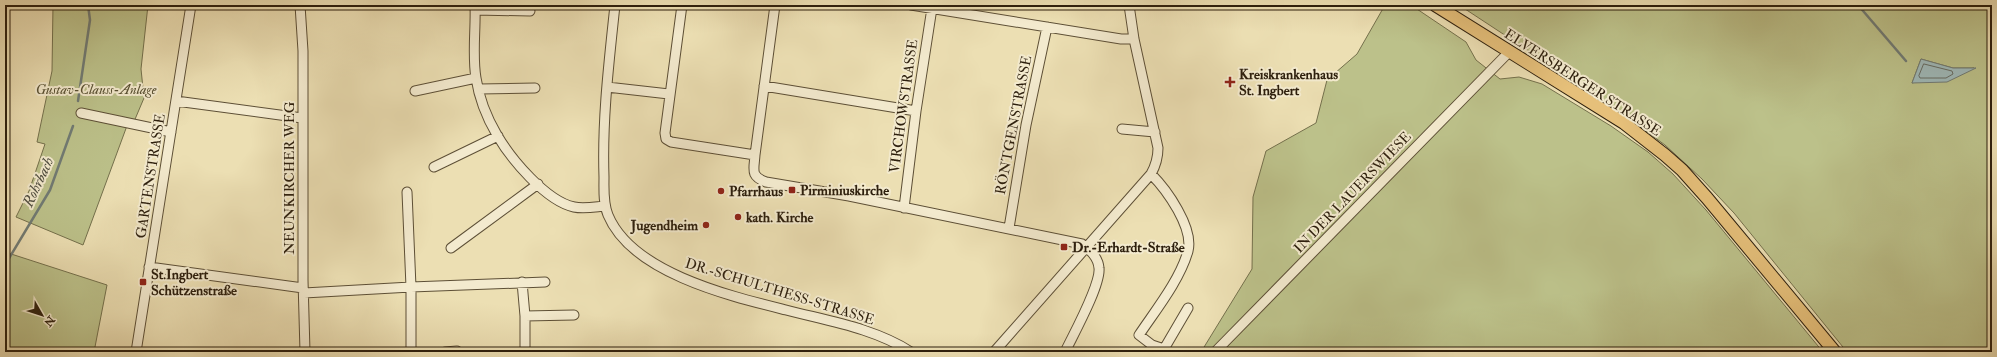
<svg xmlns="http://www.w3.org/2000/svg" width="1997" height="357" font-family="'IM FELL Double Pica',serif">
	<rect width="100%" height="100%" fill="#ecdfb3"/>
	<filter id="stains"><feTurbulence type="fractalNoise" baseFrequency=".005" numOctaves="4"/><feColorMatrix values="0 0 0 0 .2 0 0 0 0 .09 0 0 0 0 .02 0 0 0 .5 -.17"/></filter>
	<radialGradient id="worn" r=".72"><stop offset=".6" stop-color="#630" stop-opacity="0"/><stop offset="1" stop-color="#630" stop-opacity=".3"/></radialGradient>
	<path fill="#bcc18a" stroke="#74704c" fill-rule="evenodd" d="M53 5H148L141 69 144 98 133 124 128 123 83 245 16 217 29 191 45 144 37 142 52 71Z
		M1385 5H1411L1466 42 1476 60 1500 79 1519 77 1542 84 1611 126 1648 152 1673 174 1706 210 1823 352H1201L1252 269 1253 197 1266 151 1316 123 1327 80 1357 54Z
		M1459 5H1992V352H1847L1734 213 1702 179 1665 145 1602 99ZM1921 59 1953 68H1974L1912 83Z
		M5 252 107 285 94 352H5Z"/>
	<path fill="#9fb9b9" stroke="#717b74" d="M1921 59 1953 68H1976L1947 82 1912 83Z"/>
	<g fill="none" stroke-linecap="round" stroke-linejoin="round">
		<path stroke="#666c63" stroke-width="1" d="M1924 64 1952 71 1953 74 1946 78H1920L1919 76Z"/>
		<path stroke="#717b74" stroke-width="2.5" d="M1858 5 1906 61
			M78 101 90 20 88 5
			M5 265 50 190 73 126"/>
		<g stroke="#5d4f36" stroke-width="11">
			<path id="minor" d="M300 5 303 51V280L305 352
				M475 5C476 29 472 55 476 78 479 98 487 118 497 135 511 159 546 201 574 207 584 209 594 207 604 206
				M615 5C609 62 602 119 604 177 604 189 603 203 608 215 632 273 730 296 786 310 828 321 874 328 911 352
				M682 5 665 133 666 139 671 142 755 155
				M775 5 755 155C754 170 750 176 766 182L849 196 1082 244C1090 250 1098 257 1099 268 1101 285 1073 335 1065 352
				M911 5 1121 39H1134
				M475 10 530 11
				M764 86 916 111
				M607 87 669 94
				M479 89 535 88
				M415 91 476 78
				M176 101 302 118
				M81 113 171 132
				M1122 129 1155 132
				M434 167 498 136
				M1151 174C1167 190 1194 228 1188 251 1180 280 1155 311 1139 335L1152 345 1164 349 1188 308
				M407 192 411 287V352
				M904 208 916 111 932 8
				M1009 228 1026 125 1047 27
				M451 248 538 184
				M149 267 303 288
				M522 282 525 316V352
				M304 293 411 287 545 282
				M525 316 574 315
				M136 352 191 5
				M445 352 457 351
				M994 352 1151 174C1156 165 1158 158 1158 148L1134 39 1129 5
				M1215 352 1510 51"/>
		</g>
		<g stroke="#2d1f0d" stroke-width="14">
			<path id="major" d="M1435 5 1624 123 1665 155 1682 170 1707 198 1835 352"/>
		</g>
		<use href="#minor" stroke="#f3eace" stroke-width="9"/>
		<use href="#major" stroke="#e6c07a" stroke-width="12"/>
	</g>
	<g fill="#8f2418" stroke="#f3eace" stroke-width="1.5">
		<path d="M1228 76h4v4h4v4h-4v4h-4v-4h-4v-4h4z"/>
		<rect x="788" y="186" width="8" height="8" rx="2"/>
		<circle cx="721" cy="191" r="4"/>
		<circle cx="738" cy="217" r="4"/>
		<circle cx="706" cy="225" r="4"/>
		<rect x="1060" y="243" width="8" height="8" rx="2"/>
		<rect x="139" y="278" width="8" height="8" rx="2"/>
	</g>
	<g text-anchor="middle" stroke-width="4" stroke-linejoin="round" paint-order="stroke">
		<g font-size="14" font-weight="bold" fill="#2d1f0d" stroke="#f3eace" text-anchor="start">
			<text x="1239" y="79">Kreiskrankenhaus<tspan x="1239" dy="16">St. Ingbert</tspan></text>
			<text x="800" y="195">Pirminiuskirche</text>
			<text x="729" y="196">Pfarrhaus</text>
			<text x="746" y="222">kath. Kirche</text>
			<text x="698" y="230" text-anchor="end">Jugendheim</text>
			<text x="1072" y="252">Dr.-Erhardt-Straße</text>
			<text x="151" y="279">St.Ingbert<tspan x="151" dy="16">Schützenstraße</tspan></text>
		</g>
		<g font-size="14" fill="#2d1f0d" stroke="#f3eace">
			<text transform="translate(1583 82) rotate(33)" y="5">ELVERSBERGER STRASSE</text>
			<text transform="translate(903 106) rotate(-82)" y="5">VIRCHOWSTRASSE</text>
			<text transform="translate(1013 125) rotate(-79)" y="5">RÖNTGENSTRASSE</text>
			<text transform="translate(150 176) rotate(-81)" y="5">GARTENSTRASSE</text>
			<text transform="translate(289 178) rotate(-90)" y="5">NEUNKIRCHER WEG</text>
			<text transform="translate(1352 192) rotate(-46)" y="5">IN DER LAUERSWIESE</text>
			<text transform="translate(780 291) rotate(17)" y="5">DR.-SCHULTHESS-STRASSE</text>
		</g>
		<g font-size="14" font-style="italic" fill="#585032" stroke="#f3eace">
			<text x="96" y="94">Gustav-Clauss-Anlage</text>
		</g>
		<g font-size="15" font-style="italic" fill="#4f4d41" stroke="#f3eace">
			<text transform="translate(38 182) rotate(-65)" y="5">Rohrbach</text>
		</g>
	</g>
	<rect width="1997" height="357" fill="none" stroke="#ecdfb3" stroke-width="20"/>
	<rect x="6" y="6" width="1985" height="345" fill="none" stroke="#2d1f0d" stroke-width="2"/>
	<rect x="10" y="10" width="1977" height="337" fill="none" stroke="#2d1f0d"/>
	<g transform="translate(42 315) rotate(129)" stroke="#f3eace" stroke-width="3" paint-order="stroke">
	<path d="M0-3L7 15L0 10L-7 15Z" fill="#2d1f0d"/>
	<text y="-6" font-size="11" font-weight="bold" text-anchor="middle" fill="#2d1f0d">N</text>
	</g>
	<rect width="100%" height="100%" filter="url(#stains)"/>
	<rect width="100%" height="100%" fill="url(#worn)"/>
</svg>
